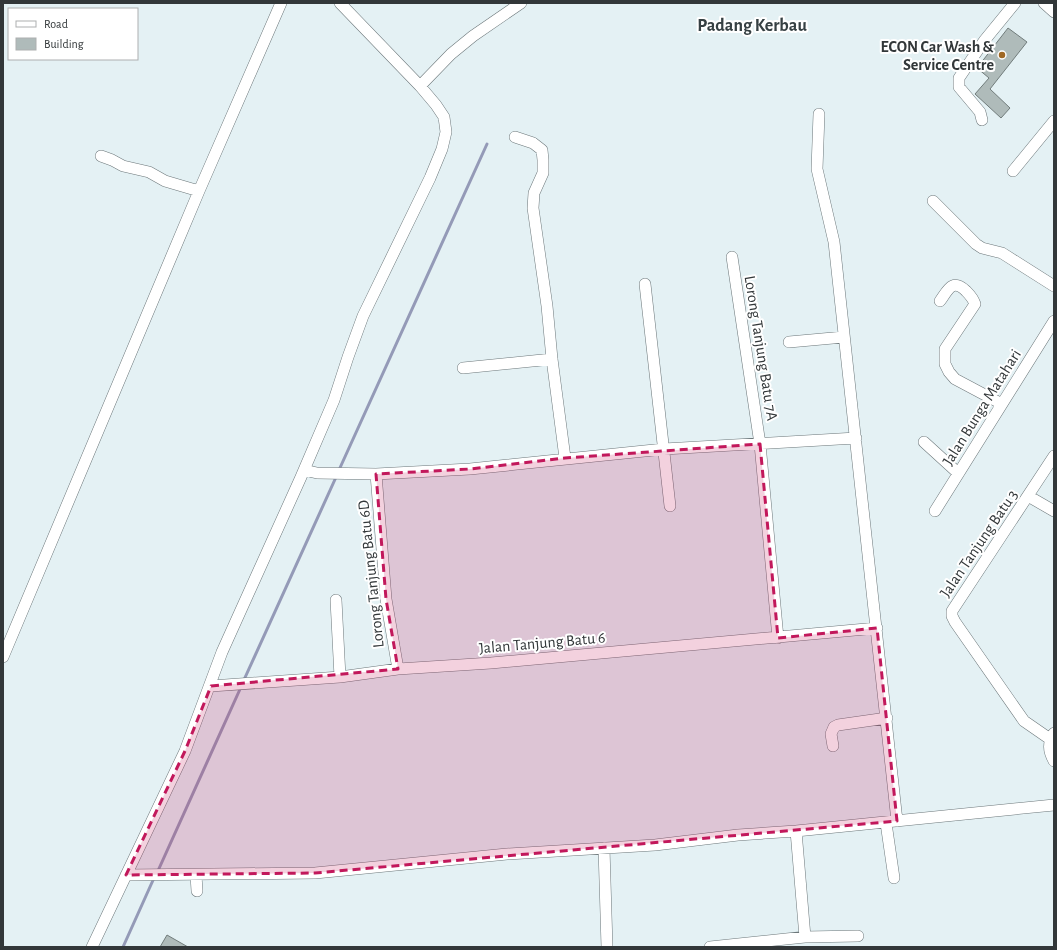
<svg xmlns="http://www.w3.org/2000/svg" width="1057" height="950" font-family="'Alegreya Sans',sans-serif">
	<rect width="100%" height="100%" fill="#e4f1f4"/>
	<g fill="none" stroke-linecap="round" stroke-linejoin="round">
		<path stroke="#949ab7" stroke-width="3" d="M339 470 487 144
			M243 682 337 475
			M157 873 241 687
			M123 947 154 878"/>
	</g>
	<path fill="#afbbba" stroke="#717c7b" d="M1008 28 1027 42 990 89 1010 108 1001 118 975 94 989 78 977 68Z
		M167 935 188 947H160Z"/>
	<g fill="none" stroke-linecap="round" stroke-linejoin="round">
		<g stroke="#6c777a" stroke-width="12">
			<path id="minor" d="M1044 3 1054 12
				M420 86 451 54 473 36 521 3
				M819 114 817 169 834 242 897 821
				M982 120 980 112 959 87V78L984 41 1015 3
				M515 137 533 143 542 150 543 160V173L534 193 533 208 547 306 552 359 565 458
				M101 156 112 160 123 166 149 172 165 181 199 191
				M1013 171 1054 121
				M933 201 976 244 982 248 1002 253 1054 286
				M732 257 760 444 778 638
				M645 284 670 506
				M940 301C948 290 952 278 966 291 970 295 973 298 975 304L945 349V364L949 372 955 379 1002 404
				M789 342 844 337
				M463 368 552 359
				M924 442 958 473
				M304 470 317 473 376 474 470 469 664 449 856 438
				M376 474 386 599 398 669
				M1028 496 1054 511
				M935 511 1054 321
				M336 600 340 677
				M3 657 199 191 281 3
				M211 686 340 677 398 669 491 663 877 628
				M1054 733C1048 743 1048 750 1054 761
				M1050 739 1024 721 955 622 952 616V611L1054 456
				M833 746 831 734 834 727 838 725 887 718
				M886 823 894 878
				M604 848 607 947
				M126 875 315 873 507 854 655 845 738 835 796 831 1054 805
				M196 875 197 891
				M805 937 858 936
				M92 947 185 751 222 652 301 477 334 400 348 357 363 316 430 178 442 149 446 132 444 117 436 105 420 86 340 3
				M710 947 805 937 796 831"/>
		</g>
		<use href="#minor" stroke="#fff" stroke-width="11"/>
	</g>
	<path fill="#c2185b" fill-opacity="0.2" stroke="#c2185b" stroke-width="3" stroke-dasharray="8 5" stroke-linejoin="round" d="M760 444 778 638 877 628 897 821 315 873 126 875 185 751 211 686 398 669 386 599 376 474 470 469 565 458Z"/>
	<circle fill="#a06825" stroke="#fff" stroke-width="1.5" cx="1002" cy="55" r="4"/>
	<g text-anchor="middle" stroke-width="4" stroke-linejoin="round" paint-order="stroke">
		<g font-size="16" font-weight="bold" fill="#323739" stroke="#fff" text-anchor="end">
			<text x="994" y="52">ECON Car Wash &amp;<tspan x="994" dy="18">Service Centre</tspan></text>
		</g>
		<g font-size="16" fill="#323739" stroke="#fff">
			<text transform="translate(762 348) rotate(81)" y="6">Lorong Tanjung Batu 7A</text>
			<text transform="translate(981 407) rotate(-58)" y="6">Jalan Bunga Matahari</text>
			<text transform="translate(978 543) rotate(-56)" y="6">Jalan Tanjung Batu 3</text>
			<text transform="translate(370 574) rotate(-96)" y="6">Lorong Tanjung Batu 6D</text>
			<text transform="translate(542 642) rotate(-5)" y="6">Jalan Tanjung Batu 6</text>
		</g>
		<g font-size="18" font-weight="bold" fill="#364043" stroke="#fff">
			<text x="752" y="31">Padang Kerbau</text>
		</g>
	</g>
	<rect width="1057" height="950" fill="none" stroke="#323739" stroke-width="8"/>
	<rect x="8" y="8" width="130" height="52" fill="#ffffff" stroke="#adafb0"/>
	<rect x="16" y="21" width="20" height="6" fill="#ffffff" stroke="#adafb0"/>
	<text x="44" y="28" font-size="12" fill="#323739">Road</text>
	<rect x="16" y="38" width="20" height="12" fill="#afbbba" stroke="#adafb0"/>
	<text x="44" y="48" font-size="12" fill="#323739">Building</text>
</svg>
